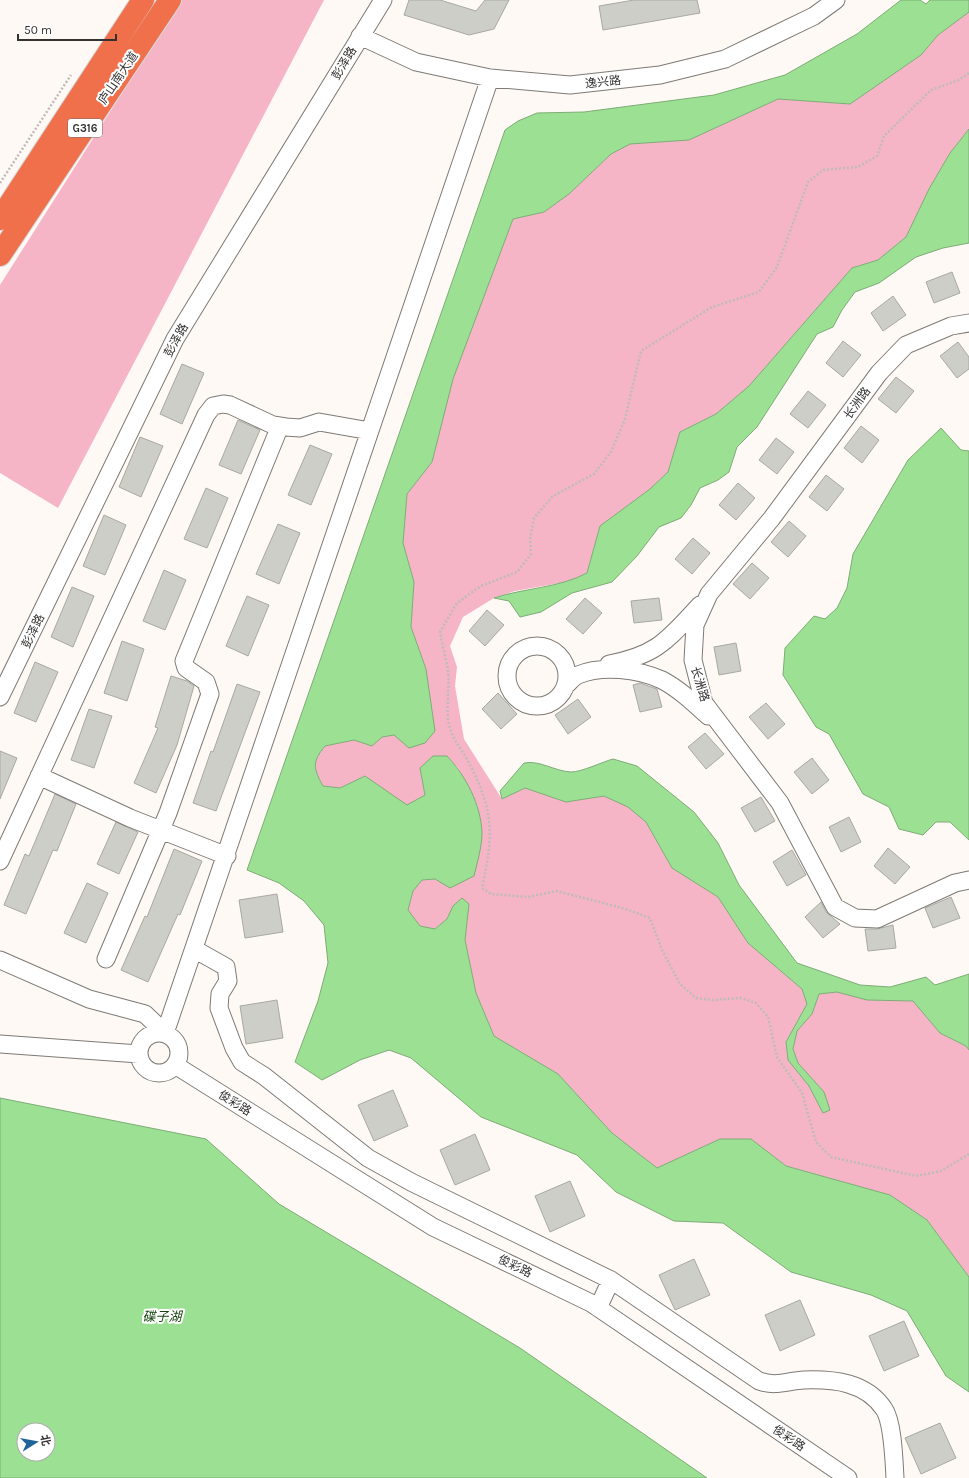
<svg xmlns="http://www.w3.org/2000/svg" width="969" height="1478" font-family="Karla,'Noto Sans SC',sans-serif">
	<rect width="100%" height="100%" fill="#fef9f4"/>
	<path fill="#f6b5c6" d="M181 0H324L58 508 0 473V285Z
		M969 12V129L950 153 929 189 906 237 878 260 852 268 749 386 716 414 680 432 668 472 650 489 600 526 587 573 571 581 515 591 494 598 463 617 450 646 457 667 455 686 464 739 502 799 525 788 566 802 604 796 628 806 646 822 672 868 718 897 748 943 802 989 807 1004 786 1042 788 1059 809 1086 823 1113 824 1092 798 1063 793 1049 797 1031 812 1014 819 994 837 992 867 1000 913 1001 940 1033 966 1046 969 1050V1277L927 1220 890 1195 786 1166 751 1139H720L657 1168 612 1133 558 1074 494 1036 476 993 465 940 469 904 462 899 453 906 447 919 435 929 420 926 408 910 413 891 422 880 435 879 478 807 458 768 447 756 420 768 425 795 407 806 365 776 340 788 323 786C313 768 312 763 325 746L354 740 372 746 382 737 394 735 426 669 411 627 414 582 403 543 407 494 432 462 452 379 513 219 544 212 569 194 611 154 630 144 689 140 778 99 850 104 921 55 938 35Z"/>
	<path fill="#9ce193" stroke="#7dac76" fill-rule="evenodd" d="M901 0H920L926 4 930 0H969V12L938 35 921 55 850 104 778 99 689 140 630 144 611 154 569 194 544 212 513 219 453 379 432 462 407 494 403 543 414 582 411 627 426 669 435 731 425 743 409 748 394 735 382 737 372 746 354 740 325 746C312 762 313 768 323 786L340 788 365 776 407 805 425 795 420 768 433 756H447C466 776 481 805 482 833 482 847 477 863 474 876L450 888 435 879 422 880 413 891 408 910 420 926 435 929 447 919 453 906 462 898 469 904 465 940 476 993 494 1036 558 1074 612 1133 657 1168 720 1139H751L786 1166 890 1195 927 1220 969 1277V1392L946 1376 907 1311 871 1295 791 1272 723 1223 674 1221 616 1192 577 1155 481 1117 411 1058 389 1050 360 1060 322 1080 295 1062 318 1001 328 963 324 925 304 901 279 883 247 870 505 130 518 121 537 113 584 112 714 95 785 75 857 34Z
		M969 129V243L943 248 916 257 879 283 855 292 842 310 833 327 817 334 757 427 737 447 729 472 718 480 700 488 691 505 681 518 659 527 637 556 612 582 572 593 541 612 520 617 509 601 494 598C524 588 559 588 587 573L600 526 650 489 668 472 680 432 716 414 749 386 852 268 878 260 906 237 929 189 950 153Z
		M941 428 961 450 969 451V840L950 822H936L923 835 899 829 889 807 863 794 829 734 816 727 783 675 785 648 814 616 825 619 837 608 847 588 853 554 908 460Z
		M613 759 637 766 694 812 718 843 739 885 797 963 860 985 890 987 926 977 935 985 969 974V1050L966 1046 940 1033 913 1001 867 1000 837 992 819 994 812 1014 797 1031 793 1049 798 1063 824 1092 830 1110 823 1113 809 1086 788 1060 786 1042 807 1004 802 989 748 943 718 897 672 868 646 822 628 807 604 796 566 802 525 788 502 799 500 791 524 763C540 760 554 771 571 772 582 772 602 762 613 759Z
		M0 1098 206 1139 279 1204 520 1348 707 1478H0ZM24 1430H48V1454H24Z"/>
	<path fill="#cecec8" stroke="#a9a9a3" d="M409 0H440L476 11 485 0H509L494 29 469 35 404 15Z
		M634 0H697L700 13 603 30 599 6Z
		M952 272 960 293 934 303 926 282Z
		M893 296 906 315 883 331 871 313Z
		M843 341 861 355 843 377 826 363Z
		M958 342 969 357V369L957 378 940 356Z
		M182 364 204 373 182 424 160 414Z
		M896 377 914 391 896 413 878 399Z
		M808 391 826 405 808 428 790 414Z
		M238 420 260 430 241 474 219 465Z
		M861 426 879 440 862 463 844 448Z
		M140 437 163 446 141 497 119 487Z
		M776 438 794 452 777 474 759 460Z
		M310 445 332 454 311 505 288 495Z
		M826 475 844 489 827 511 809 497Z
		M738 483 755 498 736 520 719 505Z
		M206 488 228 498 207 548 184 539Z
		M104 515 126 525 105 575 83 566Z
		M789 521 806 536 788 557 771 542Z
		M278 524 300 533 279 584 256 574Z
		M693 538 710 553 692 574 675 559Z
		M752 563 769 578 750 599 733 584Z
		M164 570 186 580 165 630 143 621Z
		M72 587 94 596 73 647 51 637Z
		M247 596 269 605 248 656 226 646Z
		M585 598 602 613 583 634 566 619Z
		M659 598 662 620 634 623 631 601Z
		M487 610 504 625 485 646 469 631Z
		M122 641 144 649 127 701 104 693Z
		M736 643 741 671 719 675 714 647Z
		M35 662 58 672 36 722 14 713Z
		M171 676 187 681 194 686 177 745 156 793 134 783 158 728 155 727Z
		M640 683 657 689 662 707 640 712 633 685Z
		M237 684 260 692 216 811 193 803 211 751 213 752Z
		M498 693 517 714 501 729 482 709Z
		M578 699 591 717 568 734 555 715Z
		M766 703 785 724 768 739 749 717Z
		M89 709 112 716 94 768 71 760Z
		M705 733 724 754 706 769 688 747Z
		M0 751 17 758 0 799Z
		M812 758 829 780 812 794 794 772Z
		M55 794 76 804 57 851 53 850 26 914 4 905 25 854 29 856Z
		M761 797 775 821 755 832 741 808Z
		M849 817 861 842 841 852 829 827Z
		M116 822 138 832 119 874 97 864Z
		M888 848 910 867 895 884 874 866Z
		M174 849 202 861 180 915 178 914 148 982 121 970 145 916 147 917Z
		M792 850 806 875 787 886 773 862Z
		M87 883 108 893 86 943 64 933Z
		M277 894 283 932 245 938 239 900Z
		M951 897 960 918 933 928 925 908Z
		M821 902 826 912 840 924 823 938 805 917Z
		M893 925 896 948 868 951 865 929H877Z
		M277 1000 283 1038 246 1044 240 1006Z
		M393 1090 408 1126 374 1141 358 1105Z
		M475 1134 490 1170 455 1185 440 1150Z
		M570 1181 585 1216 550 1232 535 1196Z
		M694 1259 710 1295 675 1310 659 1275Z
		M800 1300 815 1335 780 1351 765 1315Z
		M904 1321 919 1356 884 1371 869 1336Z
		M940 1423 956 1458 921 1474 905 1438Z"/>
	<g fill="none" stroke-linecap="round" stroke-linejoin="round">
		<g stroke="#7e7a76" stroke-width="19">
			<path id="minor" d="M360 36 416 62 490 78 570 85 660 75 725 59 814 16 836 0
				M969 323 951 326 906 345 879 373 772 518 709 594 695 625 693 660 704 703 780 803 835 907 855 918 877 919 955 883 969 880
				M507 676a30 30 0 1 1 60 0a30 30 0 1 1-60 0Z
				M609 664C658 655 668 639 700 605
				M566 685C570 682 573 677 578 675 602 665 638 669 662 680 679 689 694 703 708 716
				M0 697 175 339 383 0
				M39 776 130 818 227 856
				M0 861 206 415 213 406 223 404 230 405 273 425 286 427 300 428 319 422 370 431
				M194 949 226 967 228 981 220 994 219 1008 234 1048 242 1062 264 1076 368 1158 411 1182 611 1280 759 1381C776 1387 787 1381 804 1380 834 1379 866 1382 884 1409 893 1422 894 1461 895 1478
				M106 959 168 813 210 694 206 682 186 668 184 661 280 426
				M0 960 89 999 145 1014 165 1033 490 78
				M139 1053a20 20 0 1 1 40 0a20 20 0 1 1-40 0Z
				M0 1044 139 1054
				M175 1065 433 1227 591 1303 848 1478
				M598 1308 611 1280"/>
		</g>
		<g stroke="#d6d6d6" stroke-width="24">
			<path id="highway" d="M0 219 143 0
				M0 255 170 0"/>
		</g>
		<path stroke="#bfbbb8" stroke-width="2.5" stroke-dasharray="2 2" stroke-linecap="butt" d="M969 73 959 80 931 90 884 136 877 156 858 167 823 170 808 182 777 267 759 292 712 307 641 351 625 419 611 452 594 474 553 496 534 518 530 539 531 554 517 572 481 586 457 603 440 632C442 645 446 658 448 670 450 687 445 714 450 728 454 742 464 752 470 765 495 813 493 837 482 888L491 894 528 897 557 891 626 909 650 918 662 950 680 984 696 998 712 1000 741 998 756 1003 768 1017 777 1057 802 1093 816 1142 831 1157 916 1176 941 1171 969 1154
			M0 183 71 75"/>
		<use href="#minor" stroke="#fff" stroke-width="17"/>
		<use href="#highway" stroke="#f0704b" stroke-width="22"/>
	</g>
	<g text-anchor="middle" stroke-width="4" stroke-linejoin="round" paint-order="stroke">
		<rect fill="#fff" stroke="#71706f" stroke-width="1" x="68" y="119" width="34" height="18" rx="3"/>
		<g font-size="11" font-weight="bold" fill="#343231">
			<text x="85" y="132">G316</text>
		</g>
		<g font-size="12" fill="#343231" stroke="#fff">
			<text transform="translate(344 63) rotate(-59)" y="4">彭泽路</text>
			<text transform="translate(118 78) rotate(-56)" y="4">庐山南大道</text>
			<text transform="translate(603 82) rotate(-6)" y="4">逸兴路</text>
			<text transform="translate(176 340) rotate(-61)" y="4">彭泽路</text>
			<text transform="translate(857 403) rotate(-54)" y="4">长洲路</text>
			<text transform="translate(33 631) rotate(-64)" y="4">彭泽路</text>
			<text transform="translate(700 684) rotate(73)" y="4">长洲路</text>
			<text transform="translate(235 1103) rotate(32)" y="4">俊彩路</text>
			<text transform="translate(515 1266) rotate(26)" y="4">俊彩路</text>
			<text transform="translate(789 1438) rotate(34)" y="4">俊彩路</text>
		</g>
		<g font-size="13" font-style="italic" fill="#194613" stroke="#fff">
			<text x="162" y="1321">碟子湖</text>
		</g>
	</g>
	<g transform="translate(36 1442) rotate(79)"><circle r="19" fill="#ffffff" stroke="#aeadad"/>
	<path d="M0-3L7 15L0 10L-7 15Z" fill="#206599"/>
	<text y="-6" font-size="11" font-weight="bold" text-anchor="middle" fill="#343231">北</text>
	</g>
	<path d="M18 34v6h98v-6" fill="none" stroke="#343231" stroke-width="2"/>
	<text x="24" y="34" font-size="12" fill="#343231" stroke="#ffffff" stroke-width="3" paint-order="stroke">50 m</text>
</svg>
